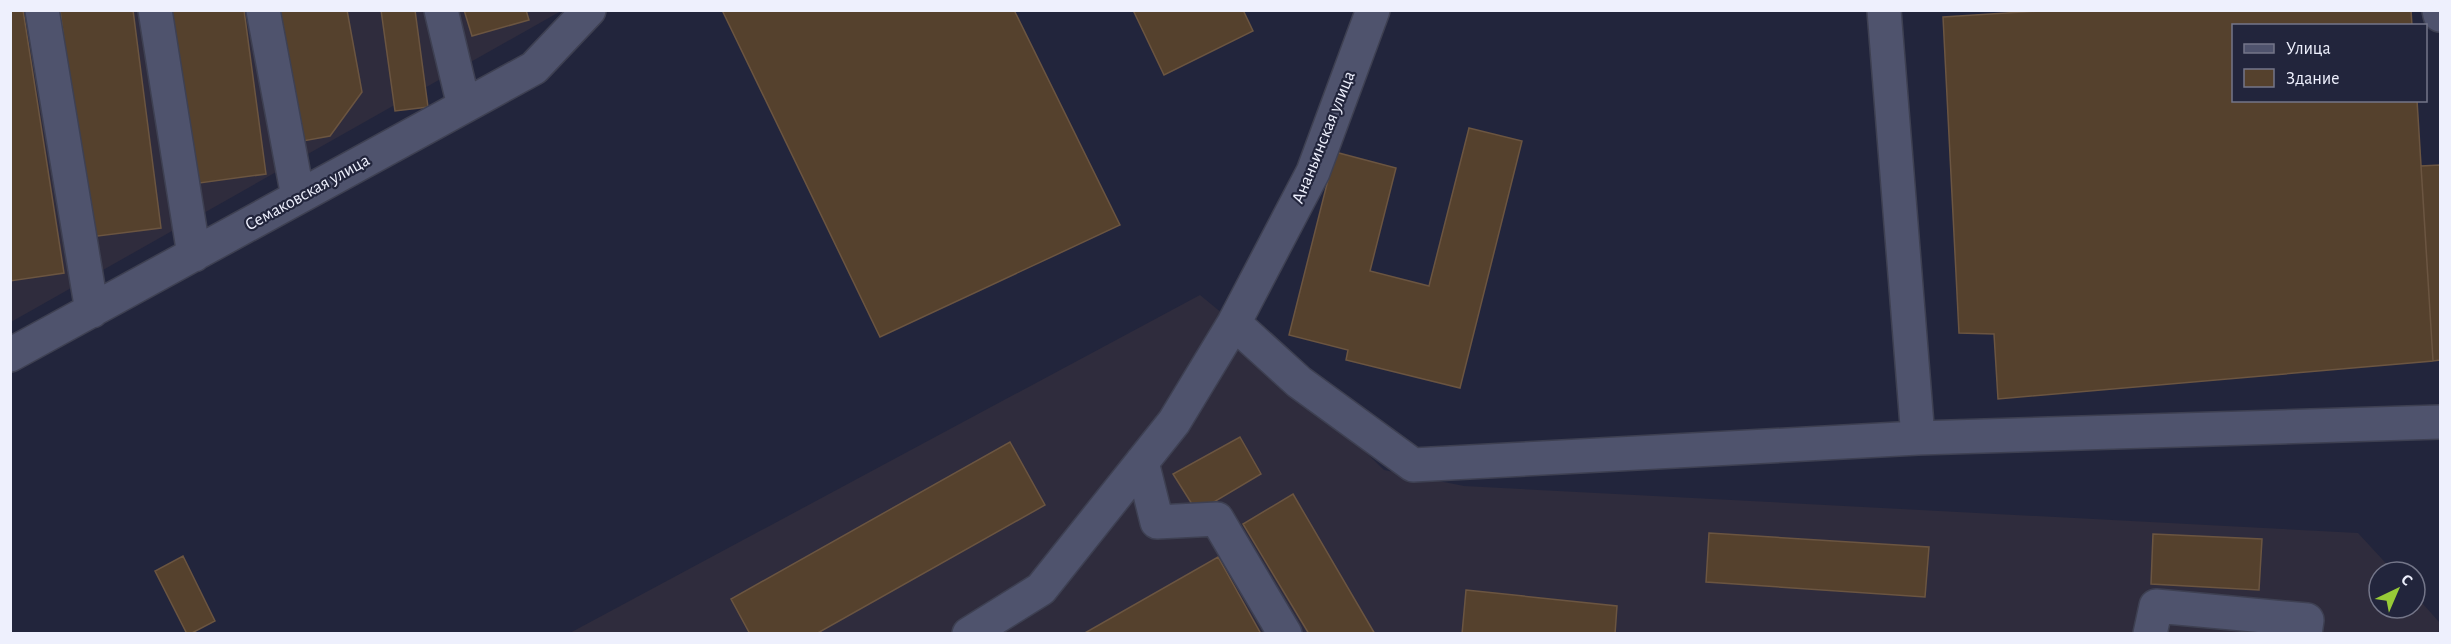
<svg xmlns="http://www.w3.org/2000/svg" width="2451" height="644" font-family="'Alegreya Sans',sans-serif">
	<rect width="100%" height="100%" fill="#22253c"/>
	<path fill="#2f2c3d" d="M11 11H561L11 322Z
		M1200 295 1234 323 1384 470 1464 486 2358 533 2394 572H2379V608H2415V595L2440 623V634H568Z"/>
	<path fill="#55412d" stroke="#6b5541" stroke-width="1.5" d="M10 10H23L64 273 10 281Z
		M60 10H133L161 228 90 237Z
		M168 10H244L266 174 192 184Z
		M278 10H347L362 92 330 136 303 141Z
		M381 10H415L428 107 395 111Z
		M464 10H526L529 20 472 36Z
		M722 10H1014L1120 225 880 337Z
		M1133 10H1243L1253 31 1164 75Z
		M2056 10H2411L2412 26H2234V100H2417L2433 361 1998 399 1994 334 1959 333 1943 17Z
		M1469 128 1522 141 1460 388 1346 360 1348 350 1289 335 1335 152 1396 168 1370 271 1429 286Z
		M2440 165V360L2433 361 2421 166Z
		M1240 437 1261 474 1197 512 1173 474Z
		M1010 442 1045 505 816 634H750L731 599Z
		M1293 494 1375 634H1309L1243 524Z
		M1709 533 1929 547 1925 597 1706 582Z
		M2153 534 2262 539 2259 590 2151 584Z
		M183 556 215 621 190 634H187L155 571Z
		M1218 557 1261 634H1083Z
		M1466 590 1617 606 1615 634H1462Z"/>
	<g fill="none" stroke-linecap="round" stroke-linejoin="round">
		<g stroke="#3e4052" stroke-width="36">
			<path id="minor" d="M42 10 92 311
				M155 10 194 255
				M263 10 298 197
				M441 10 464 106
				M1884 10 1918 438
				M2439 10 2440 15
				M1234 323 1299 382 1413 465 1918 438 2440 422
				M10 355 534 68 589 10
				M1142 462 1157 522 1217 519 1285 634
				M969 634 1041 589 1174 422 1234 323 1313 172 1373 10
				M2150 634 2156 606 2307 620 2305 634"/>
		</g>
		<use href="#minor" stroke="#4f536d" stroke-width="33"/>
	</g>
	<g text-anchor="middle" stroke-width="4.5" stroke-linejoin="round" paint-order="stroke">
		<g font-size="18" fill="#eef0fd" stroke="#22253c">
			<text transform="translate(1323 137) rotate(-68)" y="6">Ананьинская улица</text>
			<text transform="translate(307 192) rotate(-29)" y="6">Семаковская улица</text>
		</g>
	</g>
	<rect width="2451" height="644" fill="none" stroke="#eef0fd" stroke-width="24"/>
	<rect x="2232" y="24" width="195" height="78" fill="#22253c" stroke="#747689" stroke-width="1.5"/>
	<rect x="2244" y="44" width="30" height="9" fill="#4f536d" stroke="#747689" stroke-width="1.5"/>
	<text x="2286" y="54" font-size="18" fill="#eef0fd">Улица</text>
	<rect x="2244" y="69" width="30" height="18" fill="#55412d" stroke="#747689" stroke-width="1.5"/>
	<text x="2286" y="84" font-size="18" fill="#eef0fd">Здание</text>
	<g transform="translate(2397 590) rotate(44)"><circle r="28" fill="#22253c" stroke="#747689" stroke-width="1.5"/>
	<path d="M0-4.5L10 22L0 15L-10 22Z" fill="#98cb37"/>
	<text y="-9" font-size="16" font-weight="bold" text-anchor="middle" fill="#eef0fd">С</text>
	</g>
</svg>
